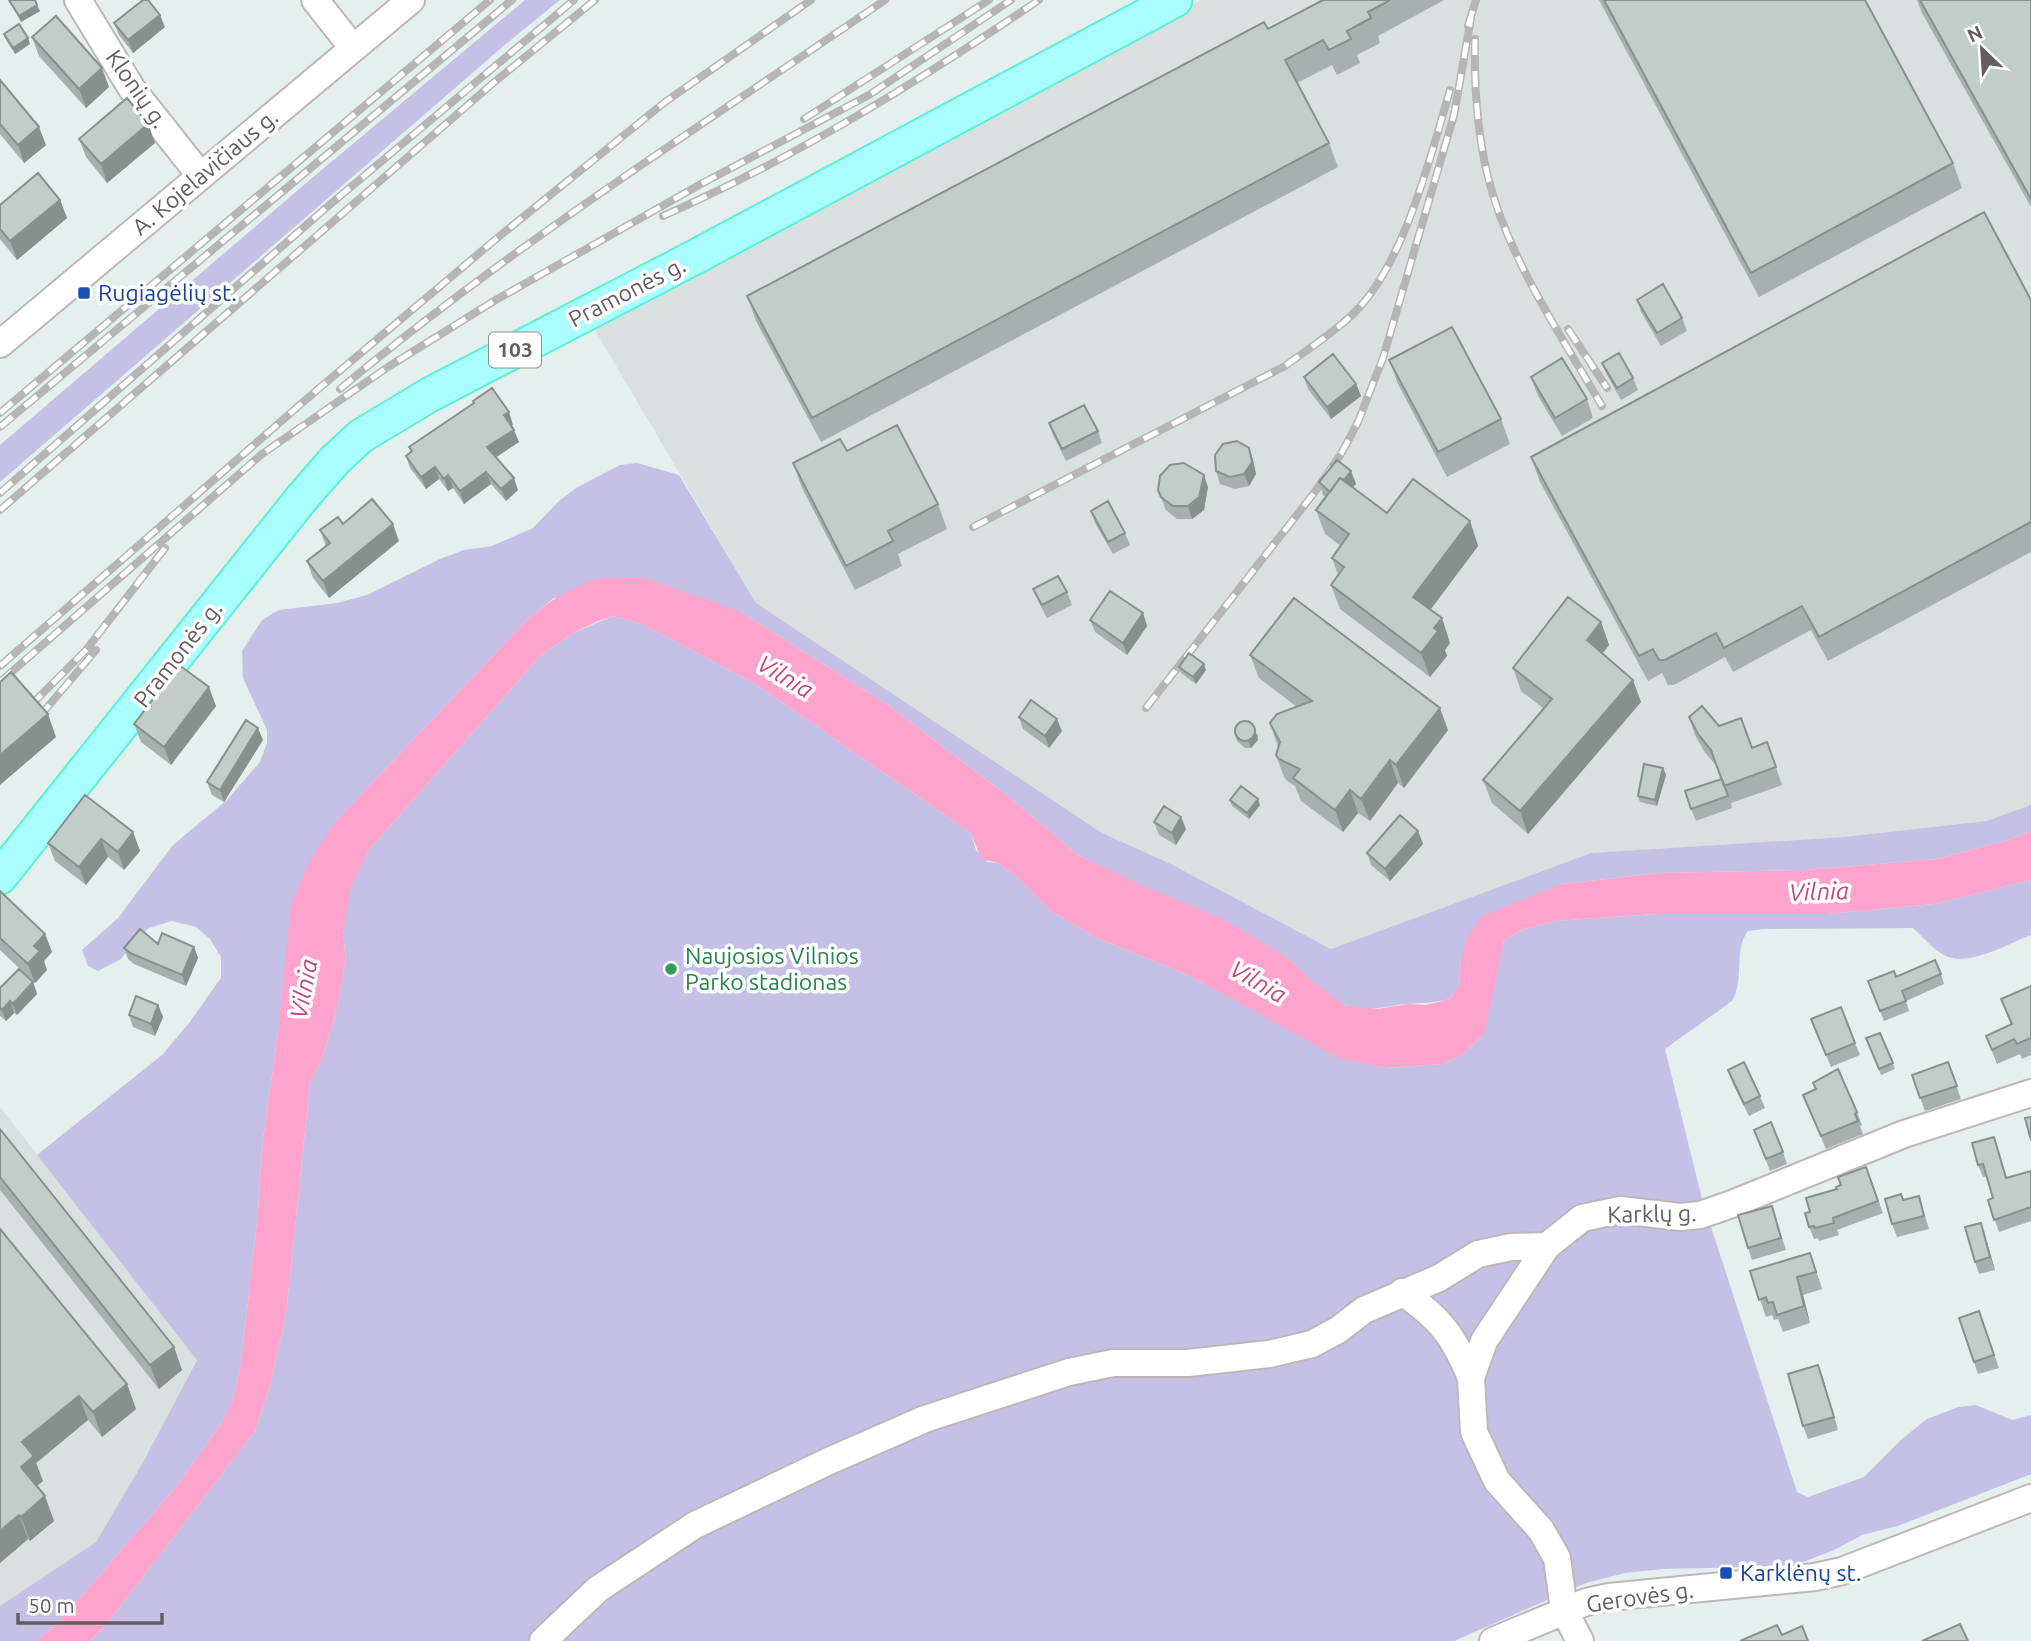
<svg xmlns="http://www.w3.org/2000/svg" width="2031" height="1641" font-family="Ubuntu,sans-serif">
	<rect width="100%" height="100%" fill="#e4efee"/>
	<path fill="#d9e0df" d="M1201 0H2031V805L1986 821 1844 837 1591 853 1331 949 1171 864 1102 833 756 603 592 325Z
		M0 1107 197 1359 142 1464 96 1542 0 1606Z"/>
	<path fill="#c5c1e6" d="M525 0H560L507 43 0 482V445L312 178Z
		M637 463 679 475 756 603 1102 833 1171 864 1331 949 1591 853 1844 837 1986 821 2031 805V831L2006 841 1937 859 1806 870 1660 873 1562 884 1461 961 1459 985 1450 999C1435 1003 1422 1003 1406 1004 1387 1006 1366 1013 1346 1006 1330 1001 1299 969 1286 957L1078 855 1009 797 885 703 739 611 554 598 528 619 338 819 278 1033 263 1139 257 1222 241 1364 233 1401 219 1427 177 1486 61 1620 37 1641H0V1606L96 1542 142 1464 197 1360 37 1155 162 1055 189 1023 221 978V957L210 939 196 927 172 921 149 928 138 937 121 959 98 971 88 966 82 950 118 918 173 845 227 800 260 762 267 743V730L243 678 242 651 262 620 279 610 337 603 367 595 440 559 464 550 492 546 533 528 559 501 576 488 620 465Z
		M613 616 642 624 754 683 971 833 976 850 988 862 998 863 1016 876 1051 911 1095 937 1190 976 1341 1058 1385 1068 1444 1064 1467 1051 1483 1035 1504 941 1521 930 1554 921 1656 914H1826L1934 904 2031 880V935C2007 944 1967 969 1942 954 1932 948 1922 936 1913 928L1764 929 1748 931C1733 950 1745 980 1732 1001L1665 1049 1702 1199 1797 1492 1808 1497 1864 1477 1902 1439 1927 1419 1958 1407 1976 1405 2012 1420 2031 1415V1474L1898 1526 1862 1535 1834 1550 1793 1566 1664 1569 1625 1573 1586 1583 1454 1641H90L105 1626 255 1431 270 1386 286 1314 310 1082 321 1061 337 1009 346 959 343 935 349 890 368 851 540 656 573 633Z"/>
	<path fill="#ffa4cc" d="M599 578H644L739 611 885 703 1009 797 1078 855 1146 887 1227 921 1286 957 1310 979 1345 1006 1377 1009 1408 1004 1426 1005 1450 999 1459 985 1461 961 1467 937 1482 916 1562 884 1660 873 1806 870 1937 859 2006 841 2031 831V880L1934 904 1826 914H1656L1554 921 1521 930 1504 941 1484 1034 1467 1051 1444 1064 1385 1068 1341 1059 1190 976 1095 937 1051 911 1016 876 998 863 981 859 971 833 754 683 642 624 613 616 596 622 573 633 540 656 368 851 350 890 343 935 346 959 337 1009 321 1061 310 1082 286 1314 270 1386 255 1431 105 1626 90 1641H37L61 1620 177 1486 219 1427 233 1401 241 1364 257 1222 263 1139 278 1033 291 904 311 858 338 819 528 619C551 600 571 587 599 578Z"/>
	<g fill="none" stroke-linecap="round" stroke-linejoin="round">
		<g stroke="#beb7b9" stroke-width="30">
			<path id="minor" d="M78 0 132 89 200 175
				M315 0 353 48
				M0 344 411 0
				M1402 1292C1441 1319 1453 1335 1471 1378
				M543 1641 598 1589 695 1525 829 1461 925 1419 1069 1372 1113 1363H1188L1269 1354 1312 1344 1338 1330 1364 1310 1439 1278 1478 1254 1511 1247 1547 1246
				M1493 1641 1586 1602 1609 1597 1815 1577 1842 1571 2031 1498
				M1580 1641 1564 1610 1557 1558 1541 1530 1497 1481 1474 1432 1471 1378 1484 1341 1547 1246 1582 1218 1620 1210 1681 1217 1700 1215 1732 1204 1904 1134 2031 1093"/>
		</g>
		<g stroke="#5bf1d9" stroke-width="37">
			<path id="major" d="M0 877 301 499 335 460 361 436 431 394 695 257 1175 0"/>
		</g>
		<use href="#minor" stroke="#fff" stroke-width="26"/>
		<use href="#major" stroke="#a9fffb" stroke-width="33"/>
		<g stroke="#b6b5b6" stroke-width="8">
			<path id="rail" d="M1468 26 1476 0
				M1475 39C1474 86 1477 132 1488 177 1508 258 1561 335 1602 406
				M804 119 989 0
				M663 216C795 158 919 81 1039 0
				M1568 329 1607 388
				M340 389C511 246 701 126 885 0
				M0 413 490 0
				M0 427 512 0
				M0 493 327 207 574 0
				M0 510 492 84 595 0
				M973 527 1285 366C1308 349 1332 334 1353 314 1404 265 1430 158 1450 90
				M0 666 317 390 496 239 665 102 811 0
				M0 682 262 454 388 367 494 301 701 184 869 95 1011 0
				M30 706 86 650 165 548
				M1146 708 1314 493 1341 454 1358 422 1383 358 1454 115 1471 18
				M39 717 96 650"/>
		</g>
		<use href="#rail" stroke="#fff" stroke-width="5" stroke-dasharray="16" stroke-linecap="butt"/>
	</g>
	<path fill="#a7b0ae" d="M9 0 37 5 40 11 21 22Z
		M1323 0H1444L1378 36 1380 43 1357 55 1360 63 1337 75 1332 65 1297 83 1329 143 1338 167 821 442 756 321 747 296 1268 29Z
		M1599 0H1865L1953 163 1962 188 1759 297Z
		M1917 0H2031V207L1922 13Z
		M114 23 165 27 133 53 119 35Z
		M4 34 30 44 15 54 6 40Z
		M32 37 109 87 86 108 39 56Z
		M0 80 46 145 24 163 0 134Z
		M148 124 155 143 107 183 86 157 79 139Z
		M60 200 67 218 17 260 0 239V205Z
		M1637 300 1682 318 1687 331 1661 346 1641 312Z
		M2031 300V552L1828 661 1811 630 1733 672 1725 657 1674 685H1668L1662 673 1648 681 1540 482 1531 457Z
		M1389 360 1501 419 1510 444 1447 477 1398 384Z
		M1602 363 1633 378 1638 390 1621 400 1607 375Z
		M1304 377 1356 384 1361 396 1331 419 1308 389Z
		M1531 377 1587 399 1593 418 1562 436 1538 396Z
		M473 401 513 425H511L519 442 496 457 518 490 506 501 491 484 464 504 453 488 448 491 439 479 426 489 410 468 406 456 411 452 409 447 474 403Z
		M1049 423 1098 431 1102 443 1066 461 1053 435Z
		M1249 448 1253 460 1256 474 1249 486 1235 489 1220 484 1216 471Z
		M847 451 938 504 947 529 898 554 902 566 855 590 802 488 793 463Z
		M1351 471 1356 484 1353 487 1387 513 1470 521 1478 546 1430 610 1450 643 1445 650 1447 656 1430 677 1340 609 1331 585 1338 575 1332 558 1341 546 1325 534 1316 510 1326 497 1323 495 1319 482Z
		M1208 487 1204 510 1192 519H1177L1166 510 1158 490Z
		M1091 511 1125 533 1130 545 1113 554 1095 523Z
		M343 524 399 541 329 598 313 578 307 561 326 546 320 530Z
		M1033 589 1067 592 1072 605 1047 618 1038 601Z
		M1143 613 1147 626 1127 655 1095 632 1090 620Z
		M1601 622 1609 645 1602 654 1641 702 1528 834 1492 803 1483 780 1544 709 1521 691 1513 668Z
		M1250 655 1448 730 1404 788 1398 783 1370 821 1358 813 1343 832 1301 801 1295 786 1287 781 1284 777 1276 755 1278 747 1270 723 1297 707 1259 678Z
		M1179 667 1206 670 1196 684 1181 673Z
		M216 706 171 765 141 742 134 724Z
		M1019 717 1062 731 1049 748 1023 729Z
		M1689 717 1719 726 1752 748 1767 742 1782 785 1731 803 1732 808 1696 821 1691 809 1722 779 1717 767 1704 751 1695 735Z
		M1258 734V740L1251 748H1245L1237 741 1235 735Z
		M263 740 224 802 212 795 207 782Z
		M1663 768 1666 775 1657 806 1640 802 1638 796Z
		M1230 800 1260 805 1249 819 1232 806Z
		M1181 817 1186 829 1176 845 1159 835 1154 822Z
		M1418 831 1423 844 1390 881 1371 865 1367 853Z
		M133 832 140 851 124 870 108 857 86 885 55 861 48 843Z
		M0 891 45 934 52 952 44 961 47 970 35 983 0 950Z
		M158 944 194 947 198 958 186 986 134 964 128 959 124 948Z
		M1941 974 1944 984 1906 1001 1909 1011 1884 1021 1868 981Z
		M33 982 37 994 17 1015 14 1013 6 1021 0 1016V988Z
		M2031 986V1055L2022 1059 2020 1054 1997 1064 1986 1036 2011 1025 2001 999Z
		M158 1005 163 1017 155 1036 133 1027 129 1015Z
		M1816 1031 1855 1043 1860 1055 1831 1067Z
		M1880 1033 1895 1069 1881 1075 1866 1038Z
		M1948 1062 1961 1099 1925 1111 1912 1075Z
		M1728 1070 1760 1096 1765 1108 1749 1116 1732 1082Z
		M1813 1083 1857 1112 1862 1125 1860 1126 1863 1134 1826 1149 1803 1095 1815 1089Z
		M0 1129 174 1347 182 1370 159 1389 0 1190Z
		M1754 1130 1783 1152 1787 1164 1770 1171Z
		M1994 1137 2007 1178 2031 1171V1221L1999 1232 1988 1200 1993 1198 1987 1176 1983 1177 1978 1165Z
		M1866 1167 1883 1213 1837 1230 1839 1235 1819 1241 1818 1238 1814 1239 1809 1227 1810 1212 1841 1185Z
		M1919 1196 1929 1229 1897 1237 1892 1224 1903 1200Z
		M1772 1206 1786 1250 1752 1260 1748 1248Z
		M1981 1223 1995 1270 1979 1274 1975 1262Z
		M0 1229 127 1384 136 1409 102 1437 88 1420 36 1463 43 1481 37 1486 54 1521 30 1541 28 1539 0 1563Z
		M1816 1270 1822 1289 1803 1295 1810 1323 1783 1332 1778 1319 1774 1320 1772 1315 1766 1317 1750 1271Z
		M1979 1311 1999 1368 1978 1374 1959 1318Z
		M1823 1378 1838 1430 1808 1439 1803 1426Z"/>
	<path fill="#88908d" d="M37 5 40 11 21 22 19 16Z
		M160 15 165 27 133 53 128 40Z
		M28 38 30 44 15 54 13 48Z
		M102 68 109 87 86 108 79 89Z
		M148 124 155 143 107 183 101 164Z
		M39 127 46 145 24 163 18 145Z
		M60 200 67 218 17 260 10 241Z
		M1356 384 1361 396 1331 419 1327 407Z
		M509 412 513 425 509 427 504 415Z
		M514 430 519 442 492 460 487 447Z
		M1249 448 1253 460 1256 474 1249 486 1244 474Z
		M435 467 439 479 426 489 421 477Z
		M1351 471 1356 484 1337 506 1333 494Z
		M486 472 491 484 464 504 460 491Z
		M448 475 453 488 448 491 444 479Z
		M1204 475 1208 487 1204 510 1192 519 1188 506Z
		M514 478 518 490 506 501 501 489Z
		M1470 521 1478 546 1422 621 1413 597Z
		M393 524 399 541 329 598 323 581Z
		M1143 613 1147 626 1127 655 1123 643Z
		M1442 618 1450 643 1445 650 1447 656 1430 677 1421 653 1434 628Z
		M1601 622 1609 645 1595 663 1587 640Z
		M1204 664 1206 670 1196 684 1193 677Z
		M1633 680 1641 702 1528 834 1520 811Z
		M209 687 216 706 171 765 164 747Z
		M1440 708 1448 730 1404 788 1396 765Z
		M48 714 56 737 0 785V755Z
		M1057 719 1062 731 1049 748 1045 736Z
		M258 728 263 740 224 802 220 790Z
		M1255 728 1258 740 1251 748 1248 741Z
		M1390 760 1398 783 1370 821 1361 799Z
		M1663 768 1666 775 1657 806 1655 800Z
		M1350 790 1358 813 1343 832 1335 810Z
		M1258 799 1260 805 1249 819 1247 813Z
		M1181 817 1186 829 1176 845 1172 833Z
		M1418 831 1423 844 1390 881 1385 869Z
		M133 832 140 851 124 870 118 852Z
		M101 839 108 857 86 885 79 867Z
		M45 934 52 952 44 961 47 970 35 983 28 964 34 946Z
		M194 947 198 958 186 986 182 975Z
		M33 982 37 994 17 1015 13 1004Z
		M10 1001 14 1013 6 1021 2 1010Z
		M158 1005 163 1017 155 1036 151 1024Z
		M1981 1223 1985 1235 1995 1270 1990 1257Z
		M1797 1277 1803 1295 1810 1323 1804 1306Z
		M174 1347 182 1370 159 1389 150 1365Z
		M1818 1365 1823 1378 1838 1430Z
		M127 1384 136 1409 102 1437 93 1412Z
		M79 1396 88 1420 36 1463 43 1481 30 1491 21 1467 22 1442Z
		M45 1496 54 1521 30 1541 21 1517Z
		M19 1515 28 1539 0 1563V1531Z"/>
	<path fill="#c2cdca" stroke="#88908d" stroke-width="2" d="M9 0H35L37 5 19 16Z
		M143 0H148L160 15 128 40 114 23Z
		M1323 0H1390L1368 12 1371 18 1347 31 1351 39 1329 50 1323 40 1285 60 1329 143 812 418 747 296 1264 22 1268 29Z
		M1604 0H1865L1953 163 1751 273Z
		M1920 0H2031V199Z
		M56 16 102 68 79 89 32 37Z
		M19 24 28 38 13 48 4 34Z
		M0 80 39 127 18 145 0 124Z
		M127 98 148 124 101 164 79 139Z
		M38 173 60 200 10 241 0 229V205Z
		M1984 212 2031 300V522L1819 637 1802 606 1724 648 1716 633 1665 660H1659L1653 649 1639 656 1531 457Z
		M1663 284 1682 318 1657 333 1637 300Z
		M1452 327 1501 419 1438 452 1389 360Z
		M1619 353 1633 378 1617 388 1602 363Z
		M1333 354 1356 384 1327 407 1304 377Z
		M1562 358 1587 399 1555 418 1531 377Z
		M492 388 509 412 504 415 514 430 487 447 514 478 501 489 486 472 460 491 448 475 444 479 435 467 421 477 406 456 412 451 409 447 474 403 473 401Z
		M1084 405 1098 431 1062 449 1049 423Z
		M897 425 938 504 888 531 893 541 846 566 793 463 840 439 847 451Z
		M1237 441 1249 448 1252 462 1244 474 1230 477 1216 471 1215 455 1223 444Z
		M1337 460 1351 471 1344 480 1340 478 1330 492 1319 482Z
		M1184 463 1204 475 1199 497 1188 506H1173L1161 497 1158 490 1160 476 1170 465Z
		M1340 478 1387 513 1413 479 1470 521 1413 597 1442 618 1434 628 1438 631 1421 653 1331 585 1344 567 1332 558 1349 534 1316 510Z
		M372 499 393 524 323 581 307 561 330 543 320 530 338 517 343 524Z
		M1108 501 1125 533 1108 542 1091 511Z
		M1058 576 1067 592 1042 605 1033 589Z
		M1110 591 1143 613 1123 643 1090 620Z
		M1568 597 1601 622 1587 640 1633 680 1520 811 1483 780 1552 699 1513 668Z
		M1294 598 1440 708 1396 765 1390 760 1361 799 1350 790 1335 810 1293 778 1300 769 1279 759 1276 755 1280 742 1270 723 1277 714 1312 701 1250 655Z
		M1189 653 1204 664 1193 677 1179 667Z
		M179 665 209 687 164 747 134 724Z
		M11 672 48 714 0 755V682Z
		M1031 700 1057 719 1045 736 1019 717Z
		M1702 706 1719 726 1741 718 1752 748 1767 742 1776 767 1724 786 1711 750 1698 734 1689 717Z
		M246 720 258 728 220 790 207 782Z
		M1235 731a10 10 0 1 1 20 0a10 10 0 1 1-20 0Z
		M1644 764 1663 768 1655 800 1638 796Z
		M1722 779 1728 796 1691 809 1685 791Z
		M1241 786 1258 799 1247 813 1230 800Z
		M85 795 133 832 118 852 101 839 79 867 48 843Z
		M1164 806 1181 817 1172 833 1154 822Z
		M1400 815 1418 831 1385 869 1367 853Z
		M0 891 45 934 34 946 40 951 28 964 0 938Z
		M140 929 158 944 162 933 194 947 182 975 130 953 124 948Z
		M1935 960 1941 974 1902 991 1906 1001 1880 1011 1868 981 1894 971 1896 977Z
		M19 969 33 982 13 1004 10 1001 2 1010 0 1008V988Z
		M2031 986V1038L2017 1044 2014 1039 1992 1050 1986 1036 2012 1024 2001 999Z
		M136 996 158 1005 151 1024 129 1015Z
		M1841 1007 1855 1043 1826 1055 1811 1019Z
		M1880 1033 1893 1063 1879 1069 1866 1038Z
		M1744 1062 1760 1096 1744 1104 1728 1070Z
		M1948 1062 1957 1086 1920 1098 1912 1075Z
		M1838 1069 1857 1112 1855 1114 1858 1121 1821 1136 1803 1095 1816 1089 1813 1083Z
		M2031 1117V1140L2025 1118Z
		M1771 1122 1783 1152 1766 1159 1754 1130Z
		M0 1129 174 1347 150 1365 0 1177Z
		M1994 1137 2006 1178 2031 1171V1207L1994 1220 1988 1200 1993 1198 1983 1164 1978 1165 1972 1143Z
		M1866 1167 1878 1201 1833 1218 1834 1223 1815 1228 1814 1226 1809 1227 1805 1213 1810 1212 1806 1198 1837 1189 1836 1187 1841 1185 1838 1177Z
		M1901 1194 1903 1200 1919 1196 1924 1216 1892 1224 1885 1199Z
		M1772 1206 1781 1238 1748 1248 1738 1215Z
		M1981 1223 1990 1257 1975 1262 1965 1227Z
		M0 1229 127 1384 93 1412 79 1396 22 1442 34 1456 21 1467 45 1496 21 1517 19 1515 0 1531Z
		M1810 1253 1816 1272 1797 1277 1804 1306 1777 1315 1773 1302 1768 1303 1766 1297 1759 1300 1750 1271Z
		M1979 1311 1994 1355 1974 1362 1959 1318Z
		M1818 1365 1834 1417 1803 1426 1788 1374Z
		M1960 1624 1968 1641H1922Z
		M1777 1625 1782 1635 1802 1626 1808 1641H1740Z"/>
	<g fill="#1a4fb4" stroke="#fff" stroke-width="2.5">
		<rect x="77" y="286" width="14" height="14" rx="3.5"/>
		<rect x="1719" y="1566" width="14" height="14" rx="3.5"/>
	</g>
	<circle fill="#2e9e5b" stroke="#fff" stroke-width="2.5" cx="671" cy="969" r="7"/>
	<g text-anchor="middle" stroke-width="7" stroke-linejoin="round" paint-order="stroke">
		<rect fill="#fff" stroke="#938d8f" stroke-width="2" x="489" y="332.5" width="52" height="35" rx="5"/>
		<g font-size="21" font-weight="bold" fill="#655c5f">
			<text x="515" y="357">103</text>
		</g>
		<g font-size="23" fill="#655c5f" stroke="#fff">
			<text transform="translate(137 89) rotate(55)" y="8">Klonių g.</text>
			<text transform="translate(205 172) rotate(-40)" y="8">A. Kojelavičiaus g.</text>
			<text transform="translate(627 292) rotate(-27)" y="8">Pramonės g.</text>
			<text transform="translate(178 654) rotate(-52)" y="8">Pramonės g.</text>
			<text transform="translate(1652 1214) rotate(-1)" y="8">Karklų g.</text>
			<text transform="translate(1640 1597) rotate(-8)" y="8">Gerovės g.</text>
		</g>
		<g font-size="23" fill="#164399" stroke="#fff" text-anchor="start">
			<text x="98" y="301">Rugiagėlių st.</text>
			<text x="1740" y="1581">Karklėnų st.</text>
		</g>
		<g font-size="23" fill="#27864d" stroke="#fff" text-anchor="start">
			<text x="685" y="964">Naujosios Vilnios<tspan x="685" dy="26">Parko stadionas</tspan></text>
		</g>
		<g font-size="24" font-style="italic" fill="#c34674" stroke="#fff">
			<text transform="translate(785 677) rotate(31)" y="8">Vilnia</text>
			<text transform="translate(1819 892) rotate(-2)" y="8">Vilnia</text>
			<text transform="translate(1258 982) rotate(30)" y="8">Vilnia</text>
			<text transform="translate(304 989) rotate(-79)" y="8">Vilnia</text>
		</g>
	</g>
	<g transform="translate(1982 49) rotate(335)" stroke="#ffffff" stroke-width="5" paint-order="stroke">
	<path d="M0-5L12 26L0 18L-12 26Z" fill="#655c5f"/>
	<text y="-10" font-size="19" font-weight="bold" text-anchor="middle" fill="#655c5f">N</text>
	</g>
	<path d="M18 1613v10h144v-10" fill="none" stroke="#655c5f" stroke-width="3.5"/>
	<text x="28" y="1613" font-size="21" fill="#655c5f" stroke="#ffffff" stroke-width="5" paint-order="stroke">50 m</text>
</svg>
